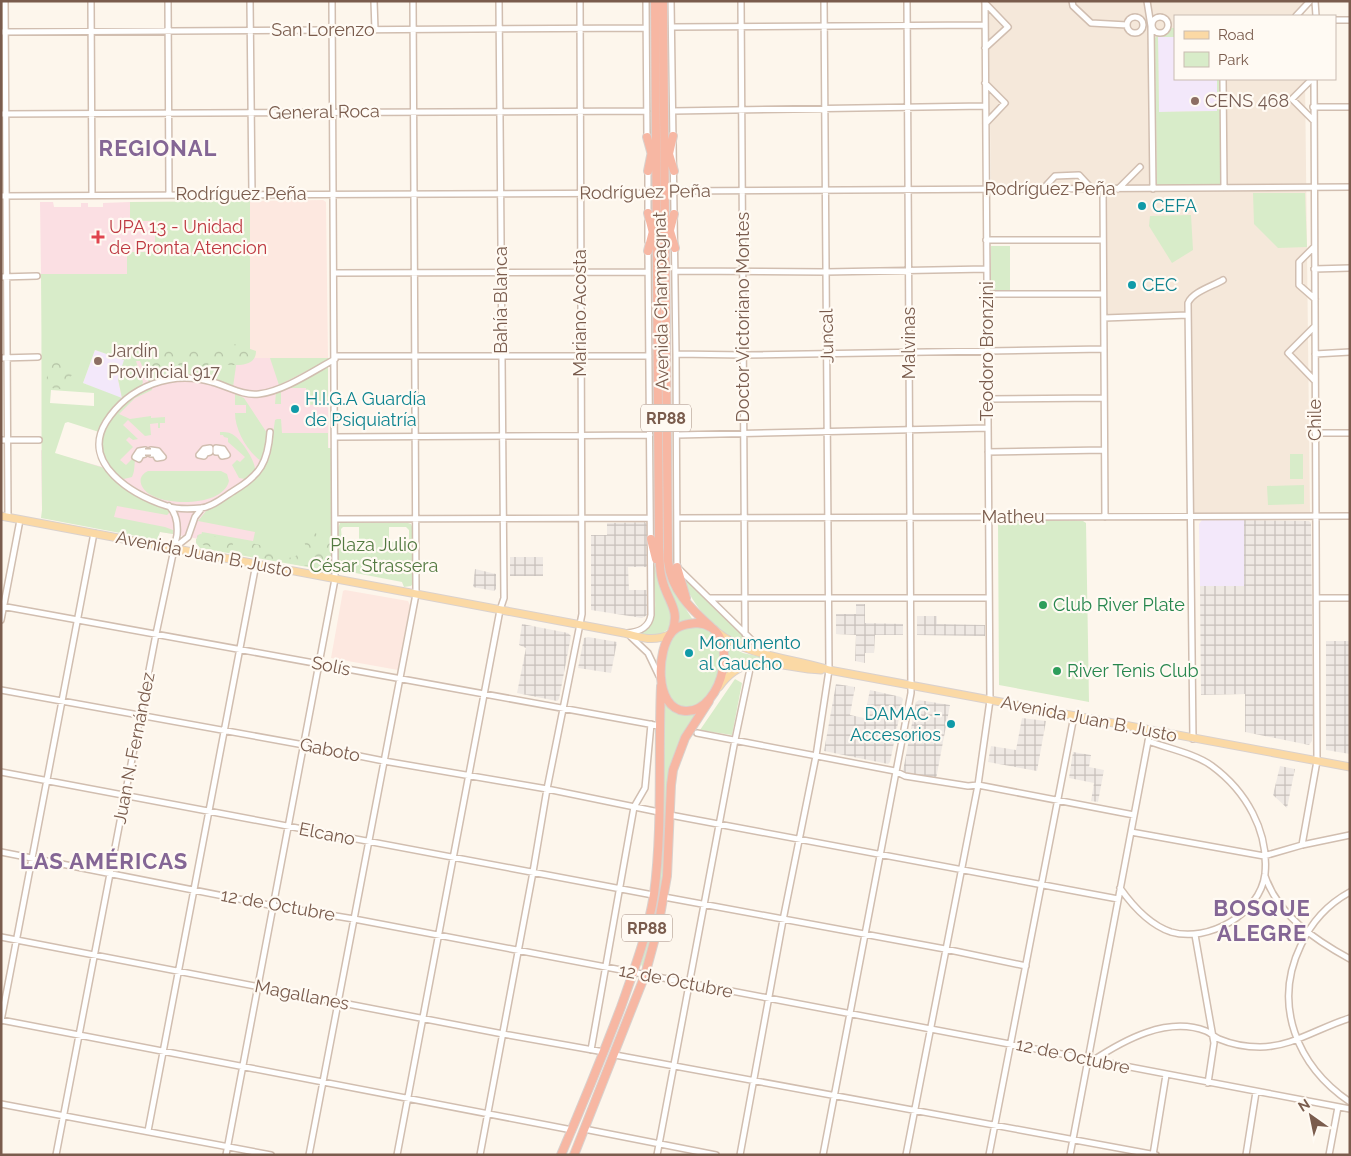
<svg xmlns="http://www.w3.org/2000/svg" width="1351" height="1156" font-family="Raleway,sans-serif">
	<defs>
		<pattern id="industrial-grid" width="8" height="8" patternUnits="userSpaceOnUse" patternTransform="scale(1.25)"><rect width="8" height="8" fill="#efe9e4"/><path d="M0 4h8M4 0v8" fill="none" stroke="#c7c0bb"/></pattern>
		<pattern id="forest-crowns" width="20" height="18" patternUnits="userSpaceOnUse" patternTransform="scale(1.25)"><rect width="20" height="18" fill="#d8ecc9"/><path d="M2 6a3 3 0 1 1 6 0M12 15a3 3 0 1 1 6 0" fill="none" stroke="#b4c2a5"/></pattern>
	</defs>
	<rect width="100%" height="100%" fill="#fdf6ec"/>
	<path fill="#f5e8da" d="M988 1H1304V16H1175V79H1305L1310 513H1192L1190 312 1107 315 1104 186 994 185 991 183Z"/>
	<path fill="#fde8e0" d="M323 200 326 202 328 358H250V201Z
		M345 590 408 601 410 605 398 670 331 658 343 591Z"/>
	<path fill="url(#industrial-grid)" d="M1244 520 1309 521 1311 523 1313 719 1312 741 1309 745 1245 732V694L1201 695 1200 586 1244 585Z
		M645 522 647 525V567H628L629 590H647V615L642 618 591 610V535H607V523Z
		M510 557H543V576H510Z
		M475 569 496 574V589L494 591 473 587Z
		M856 604H865V623L903 624V635H875L874 653H865V663L855 661 856 635 836 634V614H856Z
		M917 616H937V624L985 625V636L917 635Z
		M522 624 568 633 571 636 559 699 557 701 517 693 526 648 519 645Z
		M588 637 617 642 611 673 578 668 584 638Z
		M1326 641H1350V754L1326 750Z
		M836 684 855 687 850 715 864 718 870 690 901 697 903 699 890 762 888 764 824 751Z
		M919 700 950 705 936 779 905 774 903 771 916 702Z
		M1022 718 1046 721 1037 771 988 762 991 746 1016 750Z
		M1073 752 1091 755 1089 767 1104 770 1098 802 1091 801 1094 783 1069 778Z
		M1280 766 1295 769 1287 808 1273 795Z"/>
	<path fill="#f3e8fa" d="M1158 37H1175V79H1217L1218 111 1159 112Z
		M95 350 125 360 118 379 122 399 83 383Z
		M1202 520H1244V586H1200L1199 524Z"/>
	<path fill="#fbdfe3" d="M40 202H53L54 207H81V203H88V207H103V203L130 202V221H155V252L127 274H41Z
		M250 358H328L329 558 323 562 42 510 41 450 103 467 96 452 97 437 108 412 122 399 118 379 125 360Z"/>
	<path fill="#d8ecc9" fill-rule="evenodd" d="M1171 28H1175V37H1158L1159 112 1217 111V79H1221V185H1157L1155 38 1157 36 1164 35Z
		M1253 193H1305L1307 247 1278 248 1254 224Z
		M658 196 661 197 667 575 674 591 693 620 678 624 679 613 666 585 662 559Z
		M250 201V358L237 359 233 387C214 379 193 374 172 377 164 378 156 381 149 382L140 361H136L143 382 142 385C122 397 107 410 99 432L68 422 65 423 55 453 104 468 116 481 136 495 166 508 170 512 167 515 117 506 114 517 165 527 173 530V534L160 532 157 540 41 518 42 510C41 431 42 353 41 274H127V252H155V221H130V202ZM95 350 124 360 118 379 122 398 83 383ZM51 390 94 393V406L50 403Z
		M1191 215 1193 250 1172 263 1149 226 1150 216Z
		M991 246H1010V291H991Z
		M270 358H328V360L279 385Z
		M328 365V404L307 405 306 388H284L281 391V404H275L276 392Z
		M152 386V390L135 398 119 414 130 419 151 416V418L165 417V423H160V428H158V423L150 424 151 435 145 436 128 420 123 425 138 439 133 440 129 437 126 440 133 447 120 460 126 465 137 454C133 462 136 469 132 477L124 479C117 476 112 470 108 463 92 440 112 412 132 397 138 393 146 390 152 386Z
		M235 394 244 398 267 433 266 449 261 461C247 451 235 430 235 413H246V405H235Z
		M277 419H281L282 433H328V448H332V568L330 571 200 548 196 543V539H200L202 532 253 541 255 532 198 521 206 511 247 486 262 472 270 455 275 420Z
		M652 419H655L656 549 653 536Z
		M220 432C224 432 228 432 232 434 240 438 256 461 255 470L245 479 239 478 232 465 237 460 240 462 245 457 228 442V438L224 437 223 435H220Z
		M1290 454H1303V479H1290Z
		M148 471H221L227 474 229 481C223 506 170 506 151 495 141 490 135 477 148 471Z
		M1304 485V504L1268 505 1267 486Z
		M1001 520 1083 521 1086 523 1089 702 999 685 998 523Z
		M340 523H408L411 524C416 535 413 569 413 583L411 586 404 587 402 582 340 570 338 567C338 554 335 534 340 523ZM343 527H359V541H342L341 529ZM389 527H406L409 530V541L389 542Z
		M654 564 659 581 673 610 672 625 669 629 657 636 636 634C667 626 650 587 654 564Z
		M682 576 750 643 751 646C720 638 691 606 682 576Z
		M694 627C732 630 722 675 707 697 696 712 674 710 668 692 663 675 662 646 676 633 681 629 687 628 694 627Z
		M727 646 743 653 765 658 744 661 727 670Z
		M735 679 742 683 732 735 700 730Z
		M663 702C673 711 684 716 697 713L679 744 667 836 661 898 644 966 642 967 641 964 646 945 652 910Z"/>
	<path fill="url(#forest-crowns)" d="M236 344 256 351C256 367 237 366 223 364L220 359 211 360 208 365C197 368 184 368 174 363 167 367 151 368 144 364V359L148 358 154 351 159 352 173 348 189 351 193 345H200L206 348 214 346 222 352 228 349 232 345Z
		M55 356H59L76 369 74 374 71 376 68 387C62 390 51 390 45 384L51 361Z
		M308 530H312L320 537H326L330 540V567L325 569 318 568 317 565C308 568 290 564 282 560L285 557 293 558 306 548 302 533Z
		M200 534 224 538 227 540 230 539 233 544 232 550 228 552 226 550 198 544 196 540 198 535Z
		M251 543 260 545 266 549 271 545 279 552 280 560 268 559 239 553 242 548Z"/>
	<g fill="none" stroke-linecap="round" stroke-linejoin="round">
		<g stroke="#d1beb0" stroke-width="8">
			<path id="minor" d="M5 1 8 517
				M91 1 92 195
				M168 1 169 195
				M250 1 252 194
				M374 1 375 30
				M646 1 647 139
				M671 1 676 354 677 567 765 653
				M741 1 745 634
				M1072 1 1073 6 1091 23 1127 25
				M1147 1 1151 26 1153 189
				M1315 1 1316 16
				M985 3 1008 27 985 48
				M1296 16 1310 1
				M1152 25a8 8 0 1 1 16 0a8 8 0 1 1-16 0Z
				M1127 25a8 8 0 1 1 16 0a8 8 0 1 1-16 0Z
				M1335 20H1350
				M672 27 985 25
				M1 32 646 28
				M1223 79 1224 188
				M1312 79 1292 99 1313 120
				M985 83 1005 103 986 123
				M1313 107H1350
				M673 111 985 106
				M1 114 647 111
				M648 170V214
				M1043 189 1055 176 1079 175 1092 189
				M1103 189 1105 517
				M1118 189 1140 167
				M1 196 664 193 674 191 1350 187
				M986 240H1103
				M648 241V222
				M1314 247 1299 262V285L1315 299
				M1314 269 1350 268
				M675 271 826 272 987 269
				M334 273 648 272
				M1 277 37 276
				M987 294H1103
				M1104 318 1188 315
				M1315 326 1288 353 1315 381
				M676 354 744 355 1104 349
				M1315 354 1350 352
				M335 356H649
				M1 358 38 357
				M988 399 1104 398
				M270 432C268 462 260 475 235 490 225 496 213 507 201 508 191 509 176 509 167 506 133 495 80 464 106 422 129 386 172 370 212 382 228 386 242 396 259 394 284 391 313 371 335 359
				M1315 433H1350
				M677 435 988 428
				M335 437 650 435
				M1 440H39
				M210 448V452L206 453 204 456 199 455 204 449Z
				M216 448 223 449 227 455 222 456 220 452H216Z
				M145 450V454L141 455 139 459 135 457 139 451Z
				M151 450 158 451 163 457 157 458 155 454H151Z
				M988 452 1104 450
				M677 518 1350 516
				M335 519 650 518
				M174 548 188 537 195 517 202 508
				M710 598H989
				M1317 598H1350
				M1 606 660 726
				M1 620 20 520
				M627 633C639 632 649 628 651 615L648 250
				M631 637 648 653 659 676
				M1 690 304 745 384 761 547 789 659 812
				M697 733 895 771 905 776 968 786 978 785 1134 815
				M1193 739 1188 303C1192 292 1213 286 1223 280
				M1 772 653 895
				M670 815 1118 899
				M1131 832 1264 856 1302 845 1350 835
				M1302 845 1317 761 1314 79
				M1 852 274 906 354 919 1350 1109
				M1265 876C1278 915 1315 940 1350 959
				M1120 888C1132 905 1150 925 1171 932 1208 943 1260 914 1265 874 1269 831 1246 791 1212 766 1196 754 1167 748 1148 741
				M1350 892C1328 904 1311 923 1301 945 1272 1005 1297 1066 1350 1102
				M664 897 945 949 1026 966
				M1195 935 1214 1043 1208 1083
				M1 937 503 1034 604 1052
				M1 1020 572 1130
				M1 1021 94 533
				M591 1050 634 807 645 788 651 724
				M615 1055 1156 1155
				M1092 1061C1124 1040 1167 1016 1206 1031 1211 1033 1214 1037 1219 1039 1231 1044 1247 1047 1260 1047 1292 1047 1320 1027 1350 1018
				M1 1104 271 1155
				M584 1129 716 1155
				M148 1131 256 564
				M56 1155 156 634 177 535C178 524 177 514 169 506
				M226 1155 335 579 332 1
				M309 1155 416 594 413 1
				M397 1155 500 610 504 598 499 1
				M480 1155 533 872 547 789 582 614 580 1
				M657 1155 735 740 751 664
				M740 1155 783 920 816 756 829 670 824 1
				M823 1155 911 693 907 1
				M906 1155 978 785 990 700 985 1
				M989 1155 1074 716
				M1070 1155 1150 731
				M1153 1155 1166 1075
				M1246 1155 1256 1092
				M1329 1155 1338 1107"/>
		</g>
		<g stroke="#dad1cd" stroke-width="9">
			<path id="major" d="M1 516 624 633C641 638 654 642 671 634
				M717 632C748 657 792 658 829 670L1350 767
				M719 687C747 647 782 669 821 670"/>
		</g>
		<g stroke="#dad1cd" stroke-width="10">
			<path id="highway" d="M655 1 659 547C660 557 659 569 662 579 667 601 681 609 672 632
				M663 1 668 561C671 590 691 609 711 627
				M647 137 652 155
				M667 147 674 171
				M669 154 673 136
				M648 171 652 151
				M648 213 653 233
				M667 221 675 248
				M670 230 674 214
				M648 251 653 231
				M651 539 656 559
				M677 567 686 598
				M697 623C744 626 723 714 685 711 653 708 657 649 672 632 678 625 688 624 697 623Z
				M561 1155C582 1106 602 1057 621 1007 634 970 648 933 654 894 663 826 658 755 661 686
				M574 1155 645 975 658 927 667 876 671 785 673 770 685 738 709 701"/>
		</g>
		<use href="#minor" stroke="#fff" stroke-width="5"/>
		<use href="#major" stroke="#fbd9a5" stroke-width="7"/>
		<use href="#highway" stroke="#f7b7a3" stroke-width="8"/>
		<g stroke="#d1beb0" stroke-width="8" stroke-linecap="butt">
			<path id="minor-bridge" d="M145 452H151"/>
		</g>
		<use href="#minor-bridge" stroke="#fff" stroke-width="5"/>
	</g>
	<g fill="#8d6e63" stroke="#fffaf3" stroke-width="2">
		<circle cx="1195" cy="101" r="5"/>
		<circle cx="98" cy="361" r="5"/>
	</g>
	<g fill="#0f9aa8" stroke="#fffaf3" stroke-width="2">
		<circle cx="1142" cy="206" r="5"/>
		<circle cx="1132" cy="285" r="5"/>
		<circle cx="295" cy="409" r="5"/>
		<circle cx="689" cy="653" r="5"/>
		<circle cx="951" cy="724" r="5"/>
	</g>
	<path fill="#e0444e" stroke="#fffaf3" stroke-width="2" d="M95.5 229.5h5v5h5v5h-5v5h-5v-5h-5v-5h5z"/>
	<g fill="#2e9e5b" stroke="#fffaf3" stroke-width="2">
		<circle cx="1043" cy="605" r="5"/>
		<circle cx="1057" cy="671" r="5"/>
	</g>
	<g text-anchor="middle" stroke-width="4.5" stroke-linejoin="round" paint-order="stroke">
		<g fill="#fffaf3" stroke="#a28b7f" stroke-width="1">
			<rect x="641" y="404.5" width="50" height="27" rx="4"/>
			<rect x="622" y="914.5" width="50" height="27" rx="4"/>
		</g>
		<g font-size="16" font-weight="bold" fill="#7a5c4d">
			<text x="666" y="424">RP88</text>
			<text x="647" y="934">RP88</text>
		</g>
		<g font-size="18" fill="#7a5c4d" stroke="#fffaf3">
			<text x="323" y="36">San Lorenzo</text>
			<text transform="translate(324 112) rotate(-1)" y="6">General Roca</text>
			<text x="1050" y="195">Rodríguez Peña</text>
			<text transform="translate(645 192) rotate(-1)" y="6">Rodríguez Peña</text>
			<text x="241" y="200">Rodríguez Peña</text>
			<text transform="translate(501 300) rotate(-90)" y="6">Bahía Blanca</text>
			<text transform="translate(661 301) rotate(-91)" y="6">Avenida Champagnat</text>
			<text transform="translate(580 313) rotate(-90)" y="6">Mariano Acosta</text>
			<text transform="translate(743 317) rotate(-90)" y="6">Doctor Victoriano Montes</text>
			<text transform="translate(827 336) rotate(-91)" y="6">Juncal</text>
			<text transform="translate(909 343) rotate(-90)" y="6">Malvinas</text>
			<text transform="translate(987 351) rotate(-90)" y="6">Teodoro Bronzini</text>
			<text transform="translate(1315 420) rotate(-90)" y="6">Chile</text>
			<text x="1013" y="523">Matheu</text>
			<text transform="translate(204 554) rotate(11)" y="6">Avenida Juan B. Justo</text>
			<text transform="translate(331 666) rotate(11)" y="6">Solís</text>
			<text transform="translate(1089 719) rotate(11)" y="6">Avenida Juan B. Justo</text>
			<text transform="translate(134 748) rotate(-79)" y="6">Juan N. Fernández</text>
			<text transform="translate(330 750) rotate(11)" y="6">Gaboto</text>
			<text transform="translate(327 834) rotate(11)" y="6">Elcano</text>
			<text transform="translate(278 905) rotate(10)" y="6">12 de Octubre</text>
			<text transform="translate(676 981) rotate(11)" y="6">12 de Octubre</text>
			<text transform="translate(302 995) rotate(11)" y="6">Magallanes</text>
			<text transform="translate(1073 1056) rotate(12)" y="6">12 de Octubre</text>
		</g>
		<g font-size="18" fill="#785e54" stroke="#fffaf3" text-anchor="start">
			<text x="1205" y="107">CENS 468</text>
			<text x="108" y="357">Jardín<tspan x="108" dy="21">Provincial 917</tspan></text>
		</g>
		<g font-size="18" fill="#0d838f" stroke="#fffaf3" text-anchor="start">
			<text x="1152" y="212">CEFA</text>
			<text x="1142" y="291">CEC</text>
			<text x="305" y="405">H.I.G.A Guardía<tspan x="305" dy="21">de Psiquiatría</tspan></text>
			<text x="699" y="649">Monumento<tspan x="699" dy="21">al Gaucho</tspan></text>
			<text x="941" y="720" text-anchor="end">DAMAC -<tspan x="941" dy="21">Accesorios</tspan></text>
		</g>
		<g font-size="18" fill="#be3a42" stroke="#fffaf3" text-anchor="start">
			<text x="109" y="233">UPA 13 - Unidad<tspan x="109" dy="21">de Pronta Atencion</tspan></text>
		</g>
		<g font-size="18" fill="#537a41" stroke="#fffaf3">
			<text x="374" y="551">Plaza Julio<tspan x="374" dy="21">César Strassera</tspan></text>
		</g>
		<g font-size="18" fill="#27864d" stroke="#fffaf3" text-anchor="start">
			<text x="1053" y="611">Club River Plate</text>
			<text x="1067" y="677">River Tenis Club</text>
		</g>
		<g font-size="22" font-weight="bold" letter-spacing="1" fill="#846695" stroke="#fffaf3">
			<text x="158" y="156">REGIONAL</text>
			<text x="104" y="869">LAS AMÉRICAS</text>
			<text x="1262" y="916">BOSQUE<tspan x="1262" dy="25">ALEGRE</tspan></text>
		</g>
	</g>
	<rect width="1351" height="1156" fill="none" stroke="#7a5c4d" stroke-width="5"/>
	<rect x="1174" y="15" width="162" height="65" fill="#fffaf3" stroke="#cabbb1"/>
	<rect x="1184" y="31" width="25" height="8" fill="#fbd9a5" stroke="#cabbb1"/>
	<text x="1218" y="40" font-size="15" fill="#7a5c4d">Road</text>
	<rect x="1184" y="52" width="25" height="15" fill="#d8ecc9" stroke="#cabbb1"/>
	<text x="1218" y="65" font-size="15" fill="#7a5c4d">Park</text>
	<g transform="translate(1311 1116) rotate(327)" stroke="#fffaf3" stroke-width="4" paint-order="stroke">
	<path d="M0-4L9 19L0 12L-9 19Z" fill="#7a5c4d"/>
	<text y="-8" font-size="14" font-weight="bold" text-anchor="middle" fill="#7a5c4d">N</text>
	</g>
</svg>
